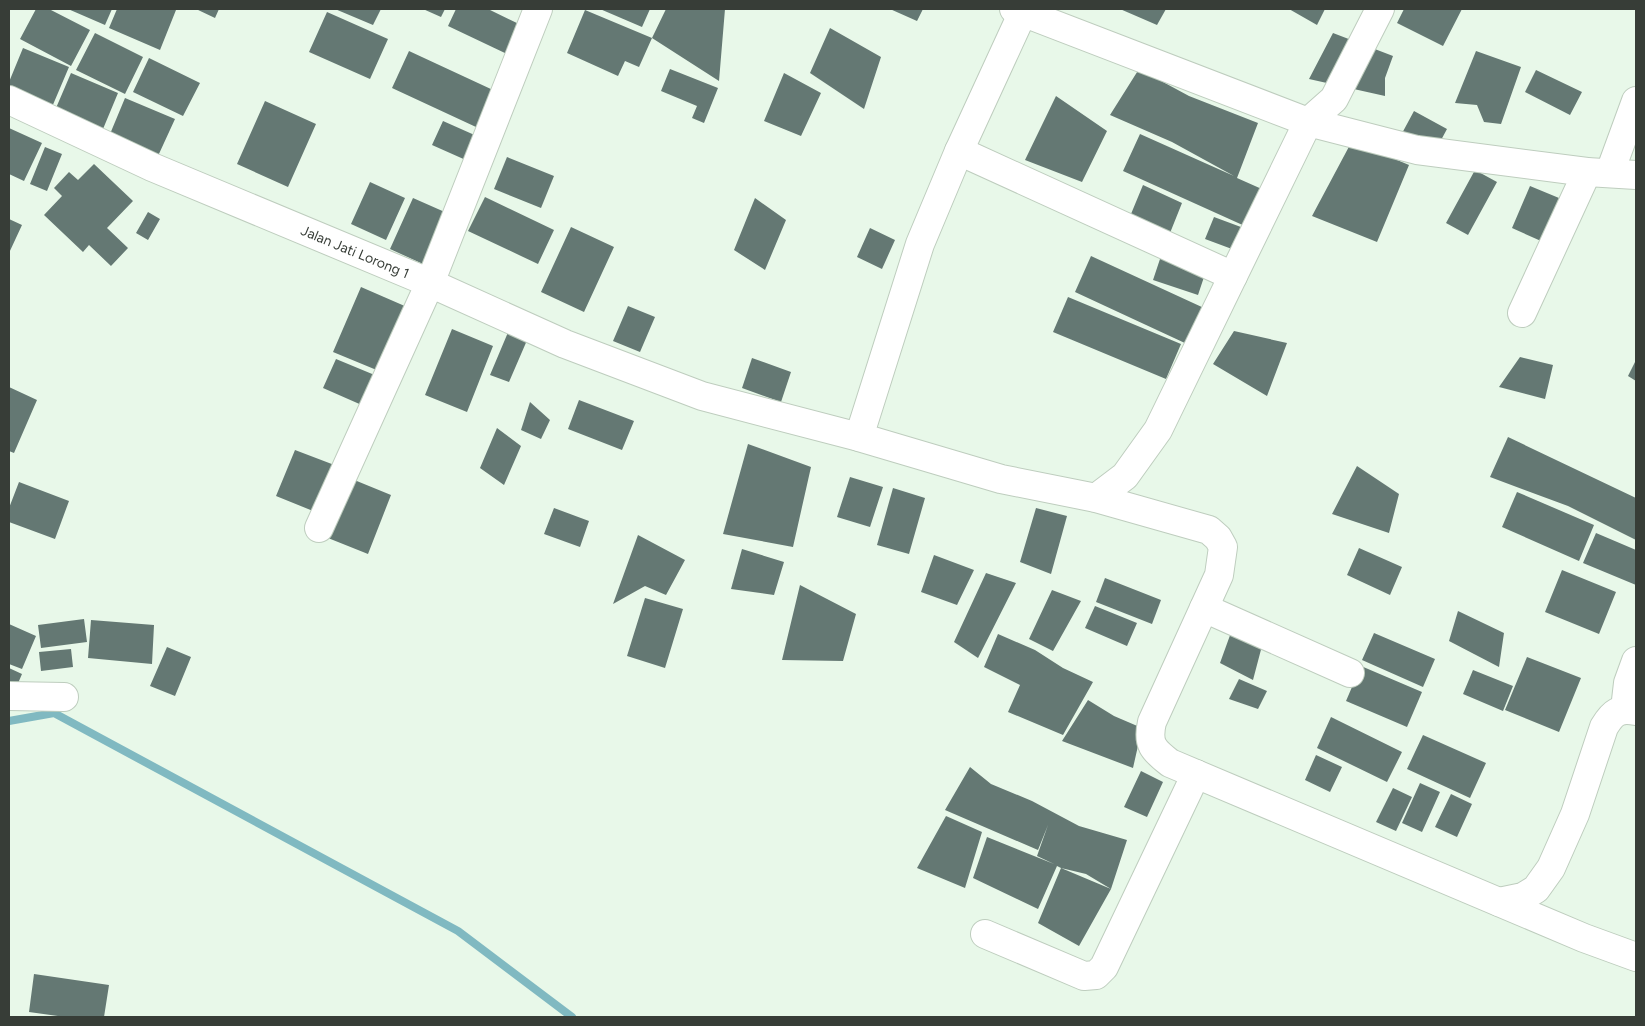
<svg xmlns="http://www.w3.org/2000/svg" width="1645" height="1026" font-family="Figtree,sans-serif">
	<rect width="100%" height="100%" fill="#e8f8e9"/>
	<g fill="none" stroke-linecap="round" stroke-linejoin="round">
		<path stroke="#80b9c1" stroke-width="8" d="M9 721 54 713 458 931 572 1017"/>
	</g>
	<path fill="#647873" d="M36 9H49L90 30 71 66 20 39Z
		M68 9H112L105 25Z
		M117 9H174L176 10 160 50 109 28Z
		M196 9H219L215 18Z
		M335 9H381L373 25Z
		M423 9H445L441 17Z
		M456 9H488L521 25 507 54 448 26Z
		M600 9H650L642 27Z
		M666 9H725L719 81 652 38Z
		M890 9H923L917 21Z
		M1120 9H1166L1157 25Z
		M1289 9H1325L1317 25Z
		M1404 9H1462L1443 46 1397 23Z
		M585 10 652 38 639 67 625 61 618 76 567 53Z
		M327 12 388 39 370 79 309 52Z
		M830 28 881 57 864 109 810 73Z
		M95 33 143 57 125 94 76 70Z
		M1333 33 1393 56 1385 78V96L1309 79Z
		M23 48 69 67 52 107 9 88V82Z
		M409 51 493 90 476 127 392 88Z
		M1476 51 1521 67 1501 124 1484 122 1477 105 1455 103Z
		M149 58 200 83 183 116 133 92Z
		M670 69 718 88 704 123 692 118 697 106 661 91Z
		M1139 69 1189 96 1258 123 1237 178 1264 190 1247 227 1123 171 1140 134 1234 176 1172 142 1110 115Z
		M1536 70 1582 92 1570 115 1525 92Z
		M71 73 118 93 103 129 56 108Z
		M784 73 821 93 801 136 764 121Z
		M1056 96 1107 131 1082 182 1025 160Z
		M125 98 175 119 158 156 110 134Z
		M265 101 316 124 288 187 237 164Z
		M1414 111 1447 129 1433 155 1400 137Z
		M443 121 479 137 468 161 432 145Z
		M9 128 42 143 24 181 9 174Z
		M1352 141 1409 165 1377 242 1312 216Z
		M45 147 62 154 47 191 30 184Z
		M507 157 554 176 541 208 494 189Z
		M94 164 133 201 107 228 128 248 111 266 89 245 83 252 44 215 62 196 54 188 69 172 78 180Z
		M1475 170 1497 182 1468 235 1446 223Z
		M370 182 405 198 386 240 351 224Z
		M1143 185 1182 203 1170 233 1131 214Z
		M1530 186 1559 198 1541 241 1512 228Z
		M485 197 554 230 538 264 468 231Z
		M413 198 447 213 423 264 390 249Z
		M755 198 786 220 765 270 734 250Z
		M148 212 160 219 148 240 136 233Z
		M1214 217 1249 230 1240 252 1205 239Z
		M9 219 22 225 9 253Z
		M571 227 614 247 584 312 541 292Z
		M870 228 895 240 882 269 857 257Z
		M1091 256 1204 308 1187 344 1075 292Z
		M1161 256 1206 271 1198 295 1153 280Z
		M361 287 407 307 379 371 333 352Z
		M1068 297 1181 344 1166 379 1053 332Z
		M628 306 655 317 640 352 613 341Z
		M452 329 493 346 467 412 425 395Z
		M509 330 528 338 509 382 490 375Z
		M1234 331 1287 343 1267 396 1213 364Z
		M1520 357 1553 365 1545 399 1499 387Z
		M752 358 791 372 781 402 742 388Z
		M336 359 377 376 364 406 323 388Z
		M1636 360V381L1628 376Z
		M9 387 37 400 14 453 9 451Z
		M579 400 634 421 622 450 568 429Z
		M530 402 550 420 541 439 521 430Z
		M497 428 521 446 504 485 480 468Z
		M1508 437 1636 498V540L1568 506 1490 477Z
		M748 444 811 467 793 547 723 534Z
		M295 450 337 466 318 513 276 496Z
		M1357 466 1399 494 1389 533 1332 514Z
		M347 477 391 495 368 554 323 536Z
		M850 477 883 487 870 527 837 517Z
		M19 482 69 501 55 539 9 522V508Z
		M893 488 925 498 909 554 877 545Z
		M1517 492 1594 525 1579 561 1502 527Z
		M554 508 589 521 580 547 544 534Z
		M1036 508 1067 516 1051 574 1020 562Z
		M1596 533 1636 550V585L1583 563Z
		M638 535 685 560 666 595 645 586 613 604Z
		M1359 548 1402 567 1390 595 1347 575Z
		M742 549 784 562 774 595 731 589Z
		M934 555 974 570 957 605 921 592Z
		M1562 570 1616 592 1599 634 1545 612Z
		M986 573 1016 583 978 658 954 642Z
		M1105 578 1161 600 1152 624 1096 602Z
		M800 585 856 614 843 661 782 660Z
		M1052 590 1081 601 1053 651 1029 639Z
		M645 598 683 609 665 668 627 656Z
		M1095 606 1137 623 1127 646 1085 628Z
		M1458 611 1504 633 1499 667 1449 641Z
		M84 619 87 642 41 648 38 625Z
		M91 620 154 625 152 664 88 658Z
		M9 624 36 636 22 669 9 664Z
		M1233 627 1263 642 1253 680 1220 663Z
		M1374 633 1435 659 1423 687 1362 660Z
		M998 634 1035 650 1063 668 1093 682 1063 735 1008 712 1020 685 984 667Z
		M167 647 191 657 175 696 150 686Z
		M71 649 73 667 41 671 39 652Z
		M1527 657 1581 678 1559 732 1505 710Z
		M1361 666 1422 692 1407 727 1346 701Z
		M9 668 22 674 16 688 9 684Z
		M1473 670 1513 686 1503 711 1463 694Z
		M1239 679 1267 691 1258 709 1229 699Z
		M1088 700 1114 716 1142 728 1133 768 1062 741Z
		M1331 717 1402 752 1387 782 1317 748Z
		M1423 735 1486 763 1470 798 1407 769Z
		M1316 755 1342 767 1330 792 1305 780Z
		M970 767 991 784 1032 801 1079 826 1127 840 1111 889 1086 874 1061 868 1057 866 1038 909 973 878 987 837 1054 864 1037 856 1048 825 1038 850 945 810Z
		M1141 771 1163 782 1147 817 1124 807Z
		M1420 783 1440 792 1422 832 1402 823Z
		M1393 788 1412 797 1396 831 1376 822Z
		M1451 794 1472 804 1457 837 1435 827Z
		M946 816 982 832 965 888 917 868Z
		M1061 868 1111 889 1079 946 1038 923Z
		M34 974 109 985 104 1017H65L29 1012Z"/>
	<g fill="none" stroke-linecap="round" stroke-linejoin="round">
		<g stroke="#becdbe" stroke-width="30">
			<g id="minor">
				<path id="s1" d="M9 100 152 167 430 283 538 9"/>
				<path d="M959 151 1233 276"/>
				<path d="M1610 172 1636 101"/>
				<path d="M1522 313 1587 172"/>
				<path d="M859 437 920 244 959 151 1023 12"/>
				<path d="M1096 498 1125 476 1158 430 1308 122 1334 99 1380 9"/>
				<path d="M319 528 430 283 565 344 702 396 859 437 1001 479 1096 498 1209 530 1218 538 1223 547 1219 575 1152 722C1147 744 1153 750 1170 763L1584 938 1636 957"/>
				<path d="M1204 608 1350 673"/>
				<path d="M9 696 64 697"/>
				<path d="M1625 709 1628 683 1636 661"/>
				<path d="M1499 902 1523 897 1536 889 1551 868 1575 814 1604 727C1613 712 1619 708 1636 711"/>
				<path d="M985 934 1084 976 1096 975 1104 967 1196 774"/>
			</g>
		</g>
		<g stroke="#becdbe" stroke-width="30">
			<path id="tertiary" d="M1014 9 1308 122 1417 150 1587 172 1636 175"/>
		</g>
		<use href="#minor" stroke="#fff" stroke-width="28"/>
		<use href="#tertiary" stroke="#fff" stroke-width="28"/>
	</g>
	<g text-anchor="middle" stroke-width="5" stroke-linejoin="round" paint-order="stroke">
		<g font-size="14" fill="#373d37" stroke="#fff">
			<text dy="5" stroke="none"><textPath href="#s1" startOffset="378">Jalan Jati Lorong 1</textPath></text>
		</g>
	</g>
	<rect width="1645" height="1026" fill="none" stroke="#373d37" stroke-width="20"/>
</svg>
